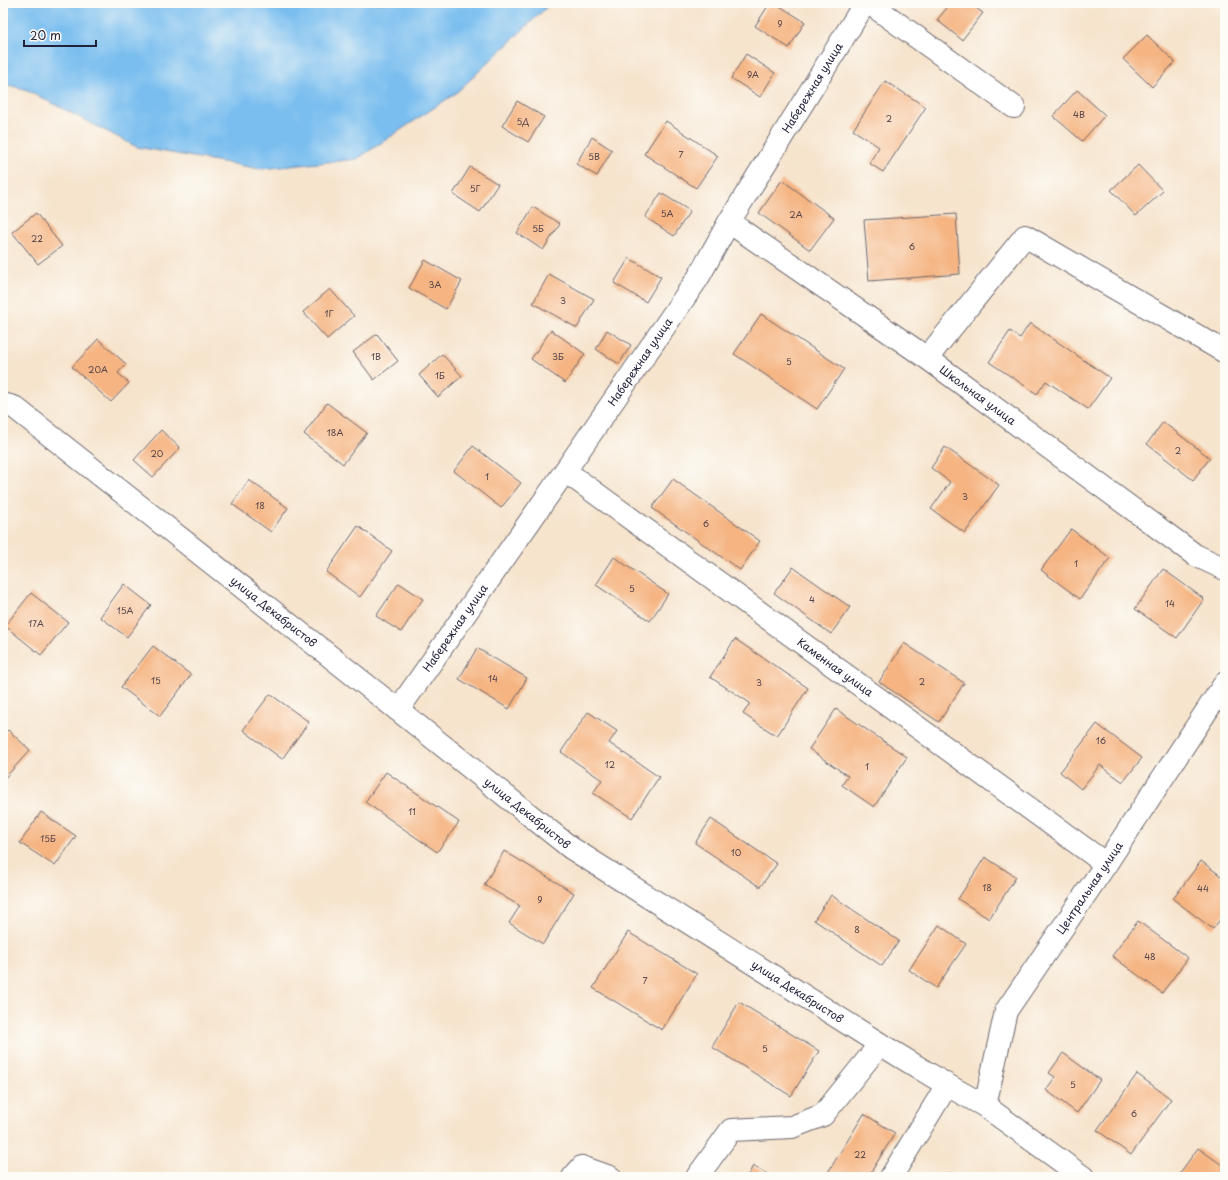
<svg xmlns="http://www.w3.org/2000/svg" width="1228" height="1180" font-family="'Playpen Sans',sans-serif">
	<rect width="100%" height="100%" fill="#fdfcf7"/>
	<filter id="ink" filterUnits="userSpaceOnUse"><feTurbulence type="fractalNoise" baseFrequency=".025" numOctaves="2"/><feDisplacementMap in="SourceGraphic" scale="8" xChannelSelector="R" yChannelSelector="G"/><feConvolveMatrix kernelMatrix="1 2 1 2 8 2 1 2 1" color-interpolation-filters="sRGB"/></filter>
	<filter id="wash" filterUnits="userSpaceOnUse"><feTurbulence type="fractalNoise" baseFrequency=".012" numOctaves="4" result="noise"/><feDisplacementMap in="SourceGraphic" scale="16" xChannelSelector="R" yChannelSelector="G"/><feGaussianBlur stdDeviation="0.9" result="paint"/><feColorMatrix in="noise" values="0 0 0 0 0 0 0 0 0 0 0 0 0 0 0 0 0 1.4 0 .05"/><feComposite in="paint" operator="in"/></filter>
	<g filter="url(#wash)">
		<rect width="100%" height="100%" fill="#f6e4cd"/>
		<path fill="#79beef" stroke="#4e7095" d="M3 3H551L456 93 357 159 261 169 137 147 25 89 3 84Z"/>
		<g id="blocks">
			<path fill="#f5b481" d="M770 3H775L805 22 789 48 755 26Z
				M951 3H969L983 13 962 40 937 20Z
				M1147 35 1175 62 1152 87 1123 59Z
				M746 54 775 73 760 97 731 78Z
				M885 81 926 107 883 172 869 163 879 147 853 130Z
				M1077 90 1105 115 1082 141 1053 116Z
				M517 101 544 117 528 142 502 126Z
				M666 121 718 156 696 188 644 154Z
				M592 137 612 150 597 176 576 164Z
				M1138 165 1163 191 1136 216 1111 190Z
				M470 167 498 184 480 212 453 194Z
				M782 180 834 218 810 250 759 213Z
				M661 193 690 211 674 236 645 217Z
				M533 207 560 224 543 250 517 233Z
				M36 213 62 246 38 264 12 232Z
				M956 214 960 274 869 281 864 220Z
				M629 258 661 277 646 302 614 283Z
				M425 260 462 281 446 309 409 288Z
				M549 274 594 299 577 328 533 303Z
				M330 289 354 316 327 339 303 312Z
				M761 314 844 369 817 409 734 354Z
				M1030 323 1110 378 1088 409 1046 381 1037 394 989 362 1010 331 1020 338Z
				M551 330 585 354 565 383 531 359Z
				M607 330 631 345 619 364 596 349Z
				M377 334 398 361 374 380 353 352Z
				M98 339 126 364 118 373 129 383 111 402 72 367Z
				M442 354 462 376 438 397 419 375Z
				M327 403 367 433 343 464 304 434Z
				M1163 422 1210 458 1193 480 1147 444Z
				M161 430 180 448 153 477 134 460Z
				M473 446 521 483 501 508 454 471Z
				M945 447 999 485 965 533 931 509 950 482 931 468Z
				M673 479 760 541 740 570 652 508Z
				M249 480 288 508 271 532 232 504Z
				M358 526 392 551 360 597 326 572Z
				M1071 529 1110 558 1080 599 1041 570Z
				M614 557 668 594 650 621 596 585Z
				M793 567 850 607 831 634 774 593Z
				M1163 569 1204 599 1177 638 1135 609Z
				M399 583 423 599 401 632 376 616Z
				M124 584 151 605 127 637 100 617Z
				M31 593 68 622 41 655 5 626Z
				M735 639 808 688 777 736 743 714 750 703 710 677Z
				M904 643 964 683 939 722 879 682Z
				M153 646 191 675 160 716 121 687Z
				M477 648 527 678 509 709 459 679Z
				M270 694 309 722 282 759 243 730Z
				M836 709 907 757 874 807 842 785 848 776 809 749Z
				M588 712 617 731 609 743 659 777 632 818 593 793 602 780 561 752Z
				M1097 724 1142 758 1123 782 1100 765 1081 789 1060 772Z
				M8 730 30 750 3 780V735Z
				M386 772 459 822 437 852 365 802Z
				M41 812 76 836 55 866 20 843Z
				M711 819 777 864 760 887 695 843Z
				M504 851 574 893 543 944 509 923 520 906 484 885Z
				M985 857 1016 877 989 919 958 899Z
				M1201 861 1225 879V913L1213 929 1173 899Z
				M831 895 899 941 882 966 814 920Z
				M1138 921 1188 958 1162 993 1112 956Z
				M939 925 966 944 936 988 909 970Z
				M628 932 697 974 662 1030 593 988Z
				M739 1002 819 1051 791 1096 712 1047Z
				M1063 1053 1100 1080 1077 1113 1046 1090 1055 1077 1049 1073Z
				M1137 1074 1171 1099 1131 1155 1097 1130Z
				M864 1114 895 1133 868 1177H825Z
				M1198 1148 1225 1167V1177H1177Z
				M753 1166 773 1177H747Z
				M949 1173 955 1174 962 1177H938L943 1174Z"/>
		</g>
	</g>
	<g filter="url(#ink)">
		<use href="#blocks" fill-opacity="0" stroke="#6c666e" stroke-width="1"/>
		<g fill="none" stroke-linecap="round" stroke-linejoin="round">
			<g stroke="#6c666e" stroke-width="24">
				<g id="minor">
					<path d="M869 3 1014 107"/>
					<path id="s1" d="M729 222 927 358 1195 555 1225 569"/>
					<path d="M927 358 1025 236 1225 352"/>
					<path id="s2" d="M3 404 14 407 398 710 571 848 880 1044 947 1085 985 1106 1083 1177"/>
					<path id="s3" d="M565 471 1106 864"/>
					<path id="s4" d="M398 710 565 471 698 278 729 222 865 3"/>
					<path id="s5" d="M985 1106 1006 1011 1106 864 1225 683"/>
					<path d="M573 1177 582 1167 610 1177"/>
					<path d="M697 1177 731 1130 792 1127 823 1115 880 1044"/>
					<path d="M891 1177 947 1085"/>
				</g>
			</g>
			<use href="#minor" stroke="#fff" stroke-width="22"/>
		</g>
	</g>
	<g text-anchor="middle" stroke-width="4" stroke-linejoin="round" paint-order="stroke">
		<g font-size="9" fill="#57464c">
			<text x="780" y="27">9</text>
			<text x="753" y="78">9А</text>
			<text x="1079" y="118">4В</text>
			<text x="889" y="122">2</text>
			<text x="523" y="125">5Д</text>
			<text x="681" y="158">7</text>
			<text x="594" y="160">5В</text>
			<text x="475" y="192">5Г</text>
			<text x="667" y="217">5А</text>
			<text x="796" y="218">2А</text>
			<text x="538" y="232">5Б</text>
			<text x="37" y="242">22</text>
			<text x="912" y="250">6</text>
			<text x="435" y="288">3А</text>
			<text x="563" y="304">3</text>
			<text x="329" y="317">1Г</text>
			<text x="376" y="360">1В</text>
			<text x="558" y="360">3Б</text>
			<text x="789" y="365">5</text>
			<text x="98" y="373">20А</text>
			<text x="440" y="379">1Б</text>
			<text x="335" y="436">18А</text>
			<text x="1178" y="454">2</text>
			<text x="157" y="457">20</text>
			<text x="487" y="480">1</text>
			<text x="965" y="500">3</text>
			<text x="260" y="509">18</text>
			<text x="706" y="527">6</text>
			<text x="1076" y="567">1</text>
			<text x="632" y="592">5</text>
			<text x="812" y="603">4</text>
			<text x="1170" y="607">14</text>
			<text x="125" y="614">15А</text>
			<text x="36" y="627">17А</text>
			<text x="493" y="682">14</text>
			<text x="156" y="684">15</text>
			<text x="922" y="685">2</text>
			<text x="759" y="686">3</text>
			<text x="1101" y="744">16</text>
			<text x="610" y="768">12</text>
			<text x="867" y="770">1</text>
			<text x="412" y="815">11</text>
			<text x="48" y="842">15Б</text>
			<text x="736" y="856">10</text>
			<text x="987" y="891">18</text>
			<text x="1203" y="892">44</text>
			<text x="540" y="903">9</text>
			<text x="857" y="933">8</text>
			<text x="1150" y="960">48</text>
			<text x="645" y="984">7</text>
			<text x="765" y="1052">5</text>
			<text x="1073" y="1088">5</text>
			<text x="1134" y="1117">6</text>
			<text x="860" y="1158">22</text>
		</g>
		<g font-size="11" fill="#22223b" stroke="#fdfcf7">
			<text dy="4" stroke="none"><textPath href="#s4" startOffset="748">Набережная улица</textPath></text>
			<text dy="4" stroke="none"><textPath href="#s4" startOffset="424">Набережная улица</textPath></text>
			<text dy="4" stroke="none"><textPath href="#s1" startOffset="303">Школьная улица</textPath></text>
			<text dy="4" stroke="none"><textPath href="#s2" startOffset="342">улица Декабристов</textPath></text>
			<text dy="4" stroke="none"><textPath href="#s4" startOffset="100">Набережная улица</textPath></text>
			<text dy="4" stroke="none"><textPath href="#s3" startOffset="334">Каменная улица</textPath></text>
			<text dy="4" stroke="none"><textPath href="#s2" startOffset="666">улица Декабристов</textPath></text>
			<text dy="4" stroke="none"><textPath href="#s5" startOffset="246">Центральная улица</textPath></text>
			<text dy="4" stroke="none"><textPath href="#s2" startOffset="990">улица Декабристов</textPath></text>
		</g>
	</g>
	<rect width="1228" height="1180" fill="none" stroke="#fdfcf7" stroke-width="16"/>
	<path d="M24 40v6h72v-6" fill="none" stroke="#22223b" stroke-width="2"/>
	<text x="30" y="40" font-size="12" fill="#22223b" stroke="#fdfcf7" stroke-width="3" paint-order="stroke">20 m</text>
</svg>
